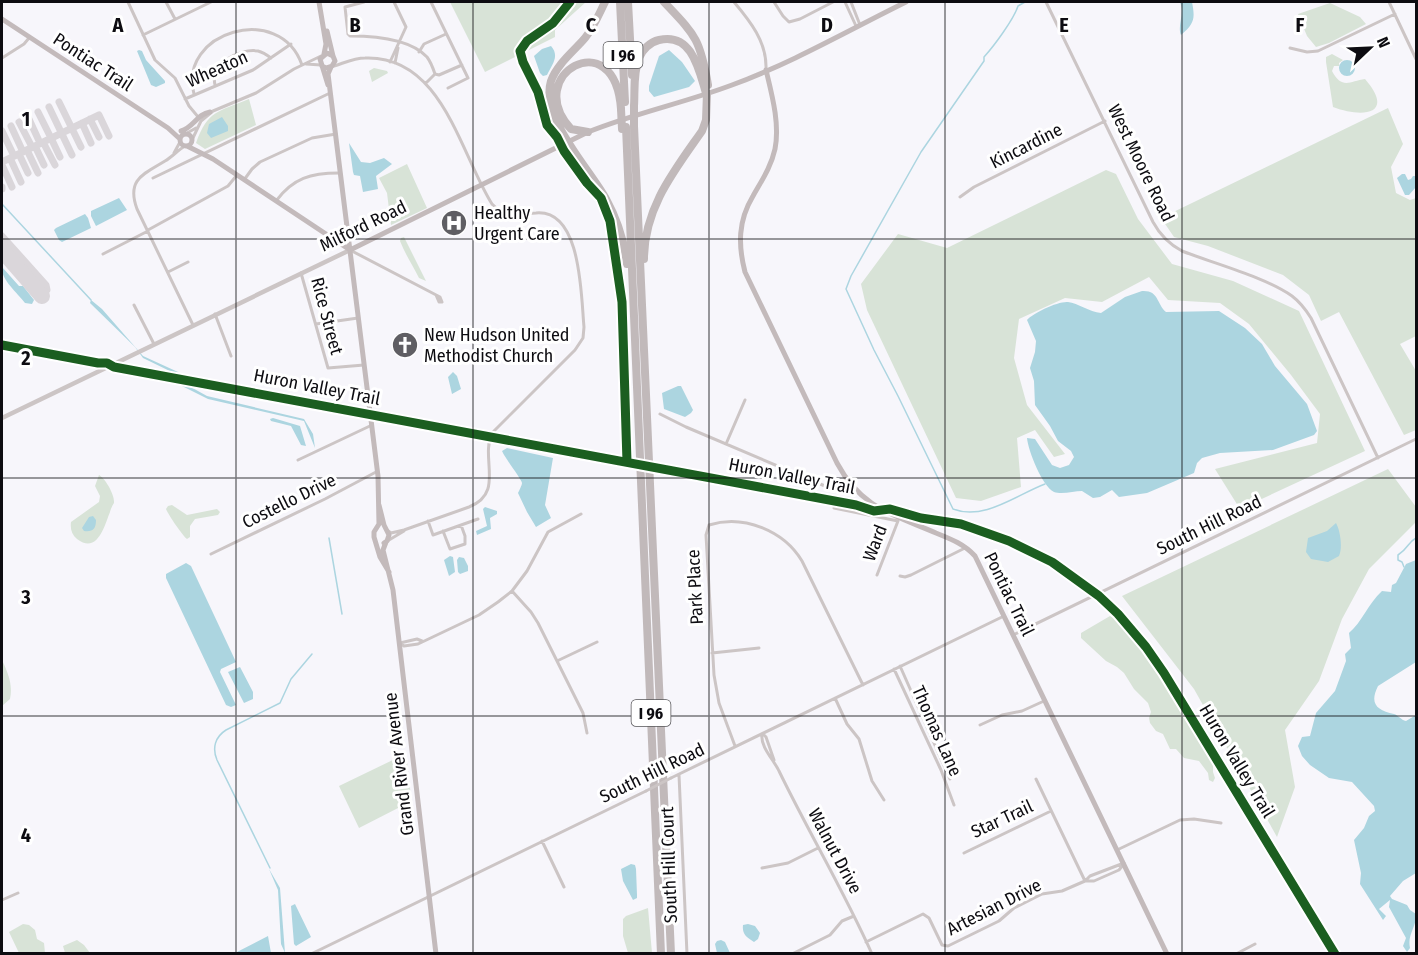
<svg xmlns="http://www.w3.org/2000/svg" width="1418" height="955" font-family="'Fira Sans Condensed',sans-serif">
	<rect width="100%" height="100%" fill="#f7f6fb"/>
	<path fill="#d8e3d7" d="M450 2H586L555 30V37L485 72Z
		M1330 3 1360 17 1366 24 1329 43 1316 47 1307 36 1298 14Z
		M1332 54 1343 60 1339 63V66H1334L1332 71C1342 90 1350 81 1365 79 1396 115 1362 118 1333 107L1326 62V57Z
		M374 68 387 71 388 73 372 82 369 71Z
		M249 99 256 125 205 149 196 143C208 110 218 112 249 99Z
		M1388 108 1403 144 1391 167 1396 193 1410 200 1416 198V336L1400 344 1416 371V430L1404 435 1339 312 1321 321 1309 295 1283 275 1208 246 1174 237 1161 218Z
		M407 164 427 208 391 225 387 193 379 178Z
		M1106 170 1116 174 1138 219 1172 264 1233 281 1299 311 1365 451 1240 509 1215 469 1317 443 1320 414 1291 375 1249 324 1220 303 1168 300 1149 277 1102 302 1065 298 1019 319 1014 358 1027 405 1065 454 1054 457 1035 430 1017 438 1021 487 981 501 956 498 867 310 861 284 898 234 947 248Z
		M404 237 426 281 419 278C413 266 405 254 400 241L401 238Z
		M1388 469 1416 507V522L1369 569 1342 619 1319 681 1285 730 1295 787 1277 837 1194 689 1122 596Z
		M99 475C105 478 115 495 114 503 113 504 110 511 110 512 105 524 98 555 77 539 72 535 70 529 71 522L99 502 100 496 95 486Z
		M172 505 187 515 217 509 220 512 218 515 195 519 190 526V537L187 539C183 536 169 516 166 509L168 506Z
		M1110 616 1118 619 1123 624 1143 649 1165 680 1213 760V772L1215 778 1213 782 1209 780 1208 773 1199 761 1184 758 1176 749H1170L1163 734 1156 731 1150 723 1149 718 1151 712 1148 703 1134 689 1124 673 1117 667 1106 661 1081 638V633Z
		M2 660C8 673 13 684 10 699L2 706Z
		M399 757 407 761 411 797 402 806 359 828 339 786Z
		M648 908 652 953H628L623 936V919L626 916Z
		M23 924 29 925 35 930 37 939 44 943 45 953H19L9 932Z
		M77 940 84 945 90 953H65L63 946Z"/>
	<path fill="#acd5e0" d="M1180 2H1192C1195 18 1195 23 1181 35 1177 26 1185 14 1180 2Z
		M551 46C560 56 552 65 547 75L543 76 540 73 534 56 542 49Z
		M139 50 142 51 146 60 165 81V83L156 87 151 85 137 51Z
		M669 50 682 62 695 81 689 87 654 97 649 91V86L659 56Z
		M1339 68a8 8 0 1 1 16 0a8 8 0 1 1-16 0Z
		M222 117 228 126V131L211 138 207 133 209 124Z
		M349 143 361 162 370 163 384 158 392 164 376 176 378 189 363 192 360 176 354 175 353 172Z
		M1402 174H1405L1408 180 1411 179 1413 176H1416V187L1409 195H1405L1397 178Z
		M119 198 127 210 96 226 91 216V211Z
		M85 214 88 218 91 228 62 242 59 240 54 230 56 228Z
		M2 267 19 286H23L34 300 32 304 25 303C17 292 1 280 2 267Z
		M1142 291C1159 290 1156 303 1166 312L1219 311 1245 328 1262 344 1275 366 1307 404 1317 431 1314 435 1273 450 1220 453 1202 458 1197 463 1194 473 1147 493 1119 497 1112 490 1100 497 1093 498 1082 491C1074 491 1062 495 1054 492 1042 486 1028 450 1027 438L1035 439 1052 465 1060 468 1069 465 1074 457 1071 451 1058 441 1050 426 1035 405 1034 381 1030 368 1035 352 1036 341 1027 320C1033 313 1058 301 1068 302 1078 303 1089 312 1101 313L1125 297Z
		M91 300 102 309 143 356 178 372 180 376 143 358 135 347 90 303Z
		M453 372 457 376 461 389 452 394 448 377Z
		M178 380 207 396 304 419 313 434 315 448 304 421 208 399 176 383Z
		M678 386H681L693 410 691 413 685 417 664 409 662 393Z
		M273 418 300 426 306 446 301 445 291 426 271 421 270 419Z
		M507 448 553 458 545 505 551 518 536 527 527 512 518 493C519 491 522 485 522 483 522 480 505 458 502 451Z
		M485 507 497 511V514L490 518 491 529 477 535 476 531 487 526 483 509Z
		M93 516 96 520C96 529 93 532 84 531L82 528 89 517Z
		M1336 523C1340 530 1343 547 1339 556L1328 562 1311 559 1306 552 1308 538 1327 531Z
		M450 556 453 557 455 572 449 576 444 560Z
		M459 557 464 558 468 566V571L460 574 458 572 457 560Z
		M1416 560V662L1378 686C1369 704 1377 710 1394 714 1398 715 1401 720 1406 721L1416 715V873L1403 881 1390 896 1392 899 1407 905 1410 910 1416 914C1417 927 1407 934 1410 948L1407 952 1403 946 1406 938 1389 907 1390 900 1379 909 1386 916 1383 920 1360 884 1361 873 1354 840 1364 828 1369 816 1375 811 1374 806 1352 782 1329 778 1310 765 1302 756 1298 746 1302 737 1310 736 1316 713 1335 691 1346 661 1345 654 1351 648 1349 633C1362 622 1368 604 1382 591L1391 592 1392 585 1396 583 1406 564Z
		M186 563 191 566 236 662 221 669 220 672 236 705 231 707 226 705 166 578V574Z
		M240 667 253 692V699L244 703 228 672Z
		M631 864 635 865 636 869 637 895V898L633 900 623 881 621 869Z
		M269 869 280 888 285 953 281 944 278 890Z
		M295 904 311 937 296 946 294 944 291 906Z
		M748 924 755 926 760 933 758 939 754 942C746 937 742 934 743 925Z
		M268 936 271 953H235Z
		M721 940 725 942 730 953H717L715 944 717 941Z"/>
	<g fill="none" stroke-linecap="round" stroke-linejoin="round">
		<path stroke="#acd5e0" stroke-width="1.5" d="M1025 2 1018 6C1014 19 994 46 984 57V61L921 152 851 276 846 289 874 350 898 396 953 509C984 521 1016 495 1045 484
			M2 204 91 300
			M329 538 342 614
			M1404 567 1402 562 1398 560V555C1409 548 1407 543 1416 538
			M270 868 217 760C212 748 215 737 226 730L280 703 291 679 312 654"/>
		<path stroke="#dad6da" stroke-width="7" d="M59 102 81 147
			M49 107 72 155
			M38 112 51 138
			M28 117 40 143
			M90 119 99 137
			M19 122 32 147
			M82 123 91 143
			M11 126 23 152
			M2 131 14 156
			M51 138 60 157
			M43 142 55 165
			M35 146 44 165
			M27 150 38 173
			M19 154 28 173
			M10 158 21 182
			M2 162 99 115 109 136
			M2 165 12 187
			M2 187V189
			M2 236 46 285 47 290 41 295"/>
		<path stroke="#dad6da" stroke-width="16" d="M2 250 42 296"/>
		<path stroke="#ccc5c5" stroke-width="3" d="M128 2 155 60 175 78 189 106 199 118
			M166 2 175 19
			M364 2 345 7 348 34 350 36C373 36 410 39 427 57 430 61 433 68 435 74
			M431 2 468 78 448 88
			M734 2C750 21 767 42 766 69
			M774 2 783 16 789 22 800 19 833 2
			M845 2 856 26
			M851 2 860 25
			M1046 2 1153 222C1160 235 1169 244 1182 251 1215 264 1265 277 1292 296 1300 302 1306 310 1311 318L1378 458
			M1389 2 1416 59
			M143 35 211 2
			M1290 48 1307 52 1318 51 1395 14
			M419 52 424 44 446 34
			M2 58 24 44 29 38
			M390 62 406 27 394 2
			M395 63 398 48
			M306 64 321 65
			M334 66C344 63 354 58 365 58 442 55 460 153 492 204 505 218 519 214 536 213 582 209 581 297 584 327L583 338 575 350 492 433C480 459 505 493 469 507L404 530 391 533 387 530
			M435 74 439 75 462 65
			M426 83 435 74
			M215 85C210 64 239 48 258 51 262 52 267 55 271 58
			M194 94C177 32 280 1 302 65
			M185 99 253 70 291 44
			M187 133 196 128
			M192 140 201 121 213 111 256 93 294 69 321 56
			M185 146C178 150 172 157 165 161 144 174 126 179 137 209L193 325
			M174 153 180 142
			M153 178 330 93
			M244 180 252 169 260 162 312 138 336 134
			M960 197 974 187 1105 121
			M276 201C293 178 311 173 339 173
			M148 230 228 186 237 175
			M350 250 440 297 442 302H439L436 295
			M103 254 148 231
			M168 272 188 262
			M301 273 328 368 364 365
			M134 305 154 344
			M215 314 231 356
			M316 324 358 318
			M660 414 686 427 832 489 843 492 851 487
			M726 444 745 400
			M298 460 372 425
			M834 508 898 521
			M428 521 433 535 478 519
			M443 531 450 549 465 544V536L461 525
			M389 540 404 531
			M211 554 325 499 376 472
			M877 575 898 521
			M900 576 905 577 911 575 965 548
			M512 591 531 612 538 623 583 713 587 733
			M1013 635 1416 439
			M400 643 404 646 418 644 479 615 498 602 512 591 527 571 548 532 581 514
			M400 643 417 639 422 641
			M712 653 759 648
			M557 661 597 642
			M900 666 950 779
			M894 669 941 770 954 805
			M835 698 847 724 859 739 872 781 884 800
			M980 725 1002 715 1022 711 1044 701
			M762 734C760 747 774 760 779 771 809 833 844 891 872 954
			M763 734 766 737 774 760
			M735 746 719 703 714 675 706 535 709 525C744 514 784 531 802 561L863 685
			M679 775 687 954
			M671 778 1004 616
			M1036 779 1085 881
			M542 841 564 887
			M1117 850 1180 820 1194 819 1221 823
			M964 853 1051 811
			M762 868 788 863 818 848
			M1085 881 1090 876 1124 863
			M2 900 18 893
			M866 942 923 914 929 918 942 945 948 946 999 921 1014 908 1042 894 1062 891 1085 881H1094L1119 870 1123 865
			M311 954 646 791
			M792 954 830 935 842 921 854 916
			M1236 954 1255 944"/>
		<path stroke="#ccc5c5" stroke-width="4.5" d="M2 418 350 250"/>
		<path stroke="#c3babb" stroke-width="5" d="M319 2 326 44 324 54
			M2 19 168 128 180 139
			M327 31 333 56
			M322 66 326 68 332 66 335 61 333 56 327 53 320 59 328 85
			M331 67 328 74 378 476 379 524 374 532V537L380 557 389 572
			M766 70C772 95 780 124 775 149 771 167 762 180 753 196 738 221 738 245 745 272L837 463C861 508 892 514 936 533 951 539 964 544 975 556L1167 954
			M181 131C193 128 197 114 210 112
			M180 140a6 6 0 1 1 12 0a6 6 0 1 1-12 0Z
			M187 146 213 159 350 250
			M350 250 588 132C635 113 684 103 732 85 792 63 849 30 906 2
			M379 505 384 525 389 535 387 541 384 543
			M386 542 383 550 393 590 436 954"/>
		<path stroke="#c1b9ba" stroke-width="8" d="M605 2C599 14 594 27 585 38 574 51 557 64 551 81 540 118 589 168 606 199 617 219 624 241 627 264
			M620 2 625 102
			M628 2 632 75
			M664 2C695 35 700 38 708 85
			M634 106C635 91 633 73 639 58 642 50 650 42 659 40 692 32 699 70 706 93
			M634 126 671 954
			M626 127 661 954
			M588 132 571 129C521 75 615 21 621 109
			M644 259C644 208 674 171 702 131L706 120 707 93"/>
		<path stroke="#ccc5c5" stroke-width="3" d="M646 791 671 778"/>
		<path stroke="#c1b9ba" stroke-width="8" d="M621 109 622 129
			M634 126V107"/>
		<g stroke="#fff" stroke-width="13">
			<path id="cycleway" d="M570 2 553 23 527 41 520 51 523 62 538 92 547 125 557 137 564 151 587 183 601 198 610 221 622 302 627 462
				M2 345 98 363H107L114 367 856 505 874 511 890 509 921 518 961 524 1009 541 1052 562 1099 596 1118 614 1146 647 1164 673 1335 954"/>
		</g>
		<use href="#cycleway" stroke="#1b5e20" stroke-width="9"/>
	</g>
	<path fill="none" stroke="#0d0c11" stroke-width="1.5" stroke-opacity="0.55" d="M236 2V954M473 2V954M709 2V954M945 2V954M1182 2V954M2 239H1416M2 478H1416M2 716H1416"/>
	<defs>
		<g id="hospital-disc" transform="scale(1.35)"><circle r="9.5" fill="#5f5e63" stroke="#fff"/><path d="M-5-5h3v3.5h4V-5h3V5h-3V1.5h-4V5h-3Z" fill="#fff"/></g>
		<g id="church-disc" transform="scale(1.35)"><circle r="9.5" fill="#5f5e63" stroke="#fff"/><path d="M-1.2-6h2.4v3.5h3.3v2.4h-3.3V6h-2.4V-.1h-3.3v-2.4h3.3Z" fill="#fff"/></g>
	</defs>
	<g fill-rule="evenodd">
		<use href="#hospital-disc" x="454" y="223"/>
		<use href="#church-disc" x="405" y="345"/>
	</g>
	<g text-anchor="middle" stroke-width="6" stroke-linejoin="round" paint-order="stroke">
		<g fill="#fff" stroke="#565558" stroke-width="1.5">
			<rect x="603.5" y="42" width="39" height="26" rx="4.5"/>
			<rect x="631.5" y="700" width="39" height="26" rx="4.5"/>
		</g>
		<g font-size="16" font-weight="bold" fill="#0d0c11">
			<text x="623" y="61">I 96</text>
			<text x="651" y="719">I 96</text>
		</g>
		<g font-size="18" fill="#0d0c11" stroke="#fff">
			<text transform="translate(93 62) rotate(33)" y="6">Pontiac Trail</text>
			<text transform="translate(217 69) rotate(-24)" y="6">Wheaton</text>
			<text transform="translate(1026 146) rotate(-27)" y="6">Kincardine</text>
			<text transform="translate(1141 163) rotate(64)" y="6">West Moore Road</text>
			<text transform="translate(363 226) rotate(-26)" y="6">Milford Road</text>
			<text transform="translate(327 316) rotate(75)" y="6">Rice Street</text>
			<text transform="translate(317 387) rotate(11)" y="6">Huron Valley Trail</text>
			<text transform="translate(792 476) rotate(11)" y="6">Huron Valley Trail</text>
			<text transform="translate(289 501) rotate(-26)" y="6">Costello Drive</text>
			<text transform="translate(1209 525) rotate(-26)" y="6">South Hill Road</text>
			<text transform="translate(875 543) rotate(-69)" y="6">Ward</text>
			<text transform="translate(695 587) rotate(-93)" y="6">Park Place</text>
			<text transform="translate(1009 594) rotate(64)" y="6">Pontiac Trail</text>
			<text transform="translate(937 731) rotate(66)" y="6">Thomas Lane</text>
			<text transform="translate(1237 761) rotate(59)" y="6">Huron Valley Trail</text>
			<text transform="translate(399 764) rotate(-97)" y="6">Grand River Avenue</text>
			<text transform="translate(652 773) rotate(-26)" y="6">South Hill Road</text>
			<text transform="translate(1002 819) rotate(-25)" y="6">Star Trail</text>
			<text transform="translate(835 851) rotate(62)" y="6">Walnut Drive</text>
			<text transform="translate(669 865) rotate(-92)" y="6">South Hill Court</text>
			<text transform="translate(994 907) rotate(-27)" y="6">Artesian Drive</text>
		</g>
		<g font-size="18" fill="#0d0c11" stroke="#fff" text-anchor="start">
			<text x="474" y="219">Healthy<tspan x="474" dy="21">Urgent Care</tspan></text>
			<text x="424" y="341">New Hudson United<tspan x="424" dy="21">Methodist Church</tspan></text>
		</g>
	</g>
	<g font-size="20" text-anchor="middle" font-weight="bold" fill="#0d0c11" stroke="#fff" stroke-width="6" stroke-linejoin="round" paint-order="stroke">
		<text x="118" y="32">A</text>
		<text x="355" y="32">B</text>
		<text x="591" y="32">C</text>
		<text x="827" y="32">D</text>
		<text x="1064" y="32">E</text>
		<text x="1300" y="32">F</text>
		<text x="26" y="126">1</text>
		<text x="26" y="365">2</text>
		<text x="26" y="604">3</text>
		<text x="26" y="842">4</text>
	</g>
	<rect width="1418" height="955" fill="none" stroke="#0d0c11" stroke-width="6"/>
	<g transform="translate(1370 48) rotate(67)" stroke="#ffffff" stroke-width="4.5" paint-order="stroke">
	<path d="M0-4.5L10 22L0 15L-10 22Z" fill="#0d0c11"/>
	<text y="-9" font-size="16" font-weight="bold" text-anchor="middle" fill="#0d0c11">N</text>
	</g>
</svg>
